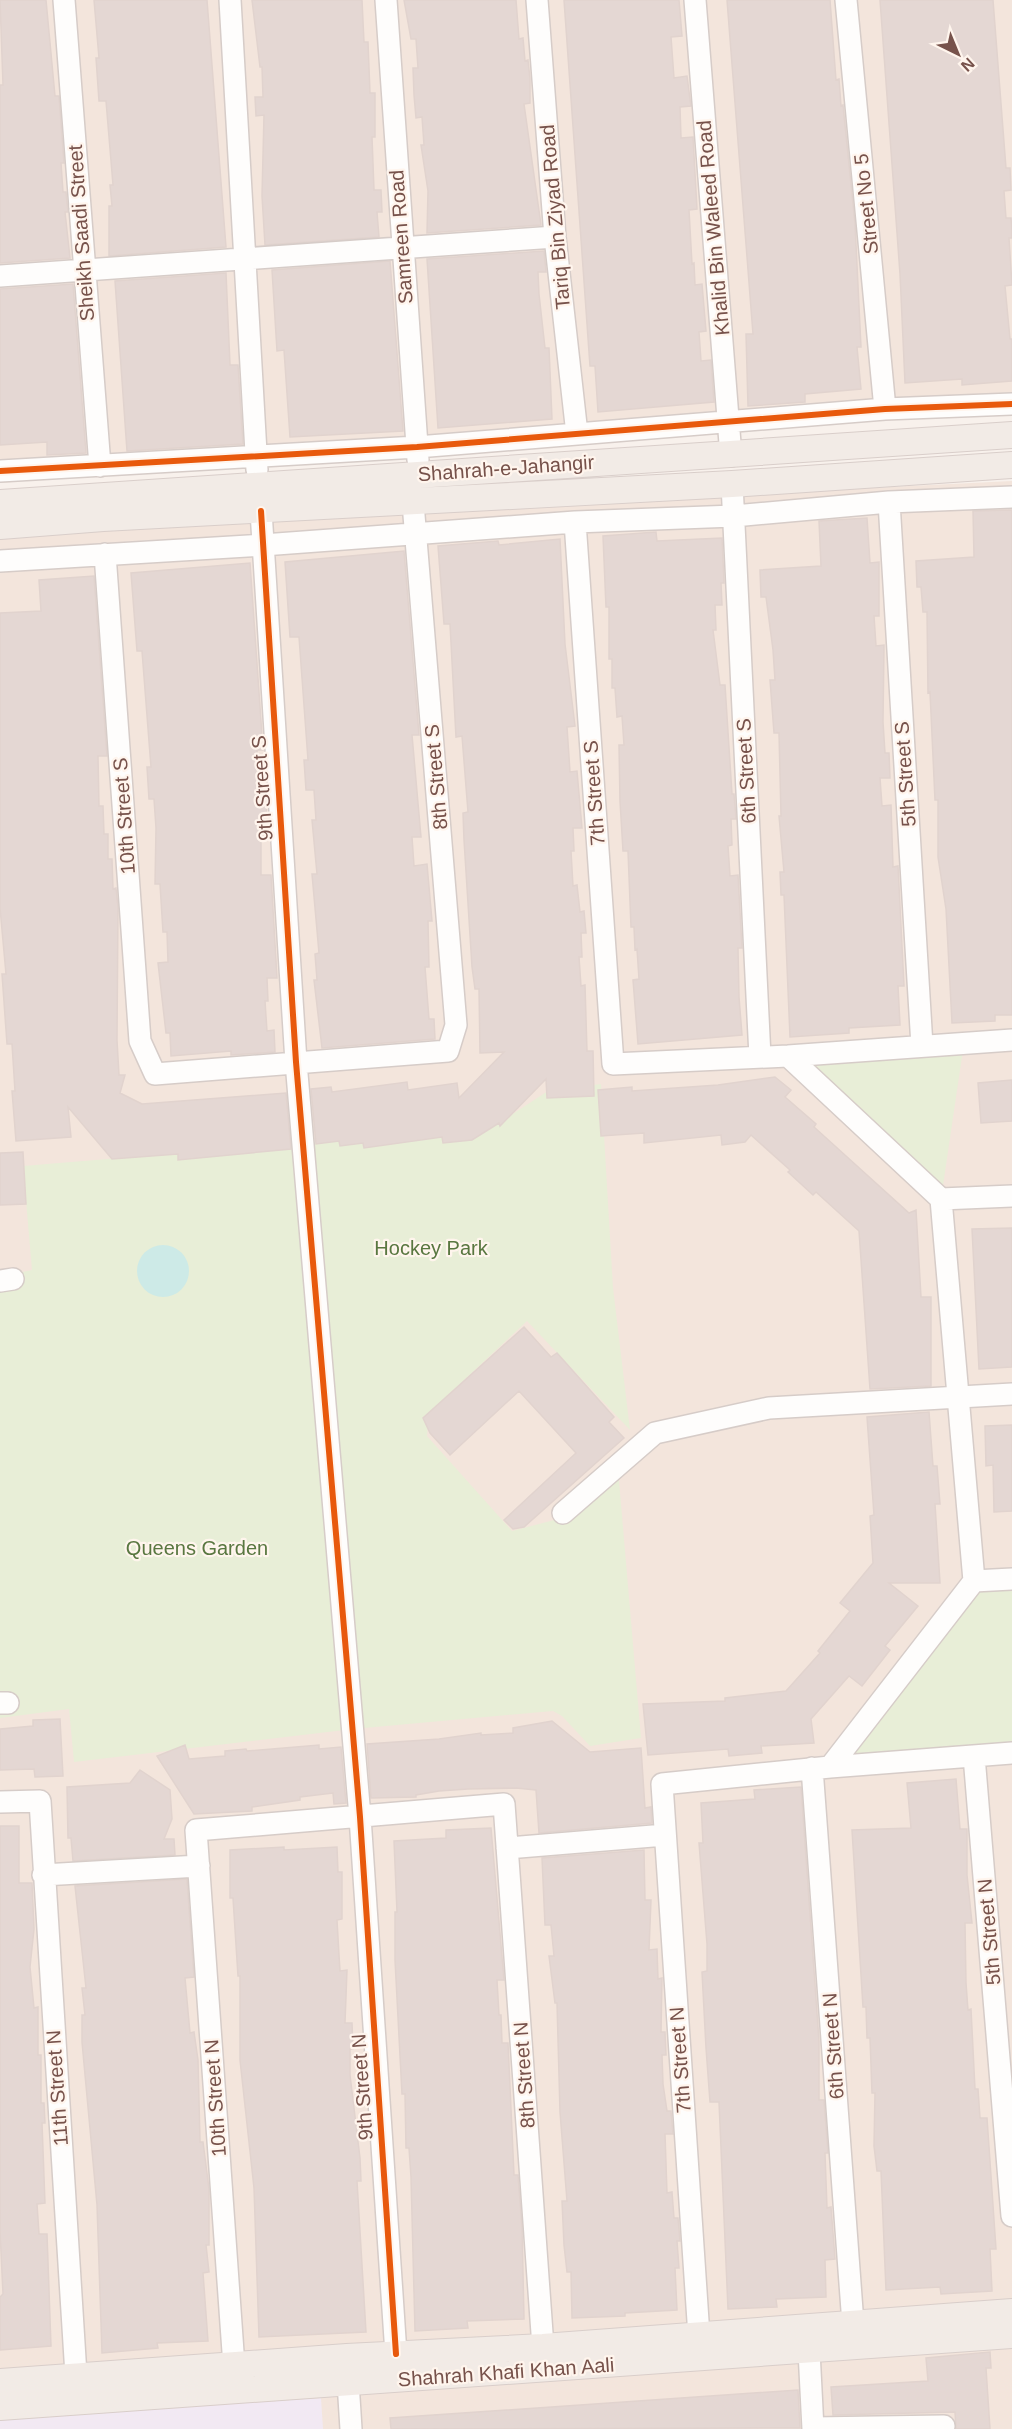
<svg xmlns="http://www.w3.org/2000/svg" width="1012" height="2429" font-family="Arial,sans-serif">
	<rect width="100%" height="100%" fill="#f8f1ec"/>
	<path fill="#f3e5dc" d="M0 0H1012V400L0 483Z
		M1012 481V2316L0 2381V531Z
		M1012 2326V2429H0V2401Z"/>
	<path fill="#f2e9f3" d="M321 2398 323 2429H0V2419Z"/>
	<path fill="#e8eed7" d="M964 1043 941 1199 788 1056Z
		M601 1084 613 1288 630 1430 527 1321 429 1413 427 1436 512 1531 562 1518 618 1469 641 1738 590 1746 562 1716 553 1711 353 1729 74 1762 69 1709 0 1718V1277L32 1270 23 1166 303 1143 505 1119 548 1091Z
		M1012 1579V1753L830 1767 974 1581Z"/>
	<path fill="#cdeae7" d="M137 1271a26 26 0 1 1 52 0a26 26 0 1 1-52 0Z"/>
	<path fill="#e4d7d3" stroke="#e1d3ce" stroke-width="1.5" d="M0 0H46L55 96H59L64 163H61L63 192H66L68 212H65L70 258 0 263V85H3Z
		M94 0H207L226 247 109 256V206H112L110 185H113L106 101H99L96 58H99Z
		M252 0H362L364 42H368L370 93H375V137H372L374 190H381L382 212H377L379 237 265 245 262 196 264 115 256 116 255 97H263L262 67H260Z
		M404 0H516L519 39 523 38 525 61 528 60 530 79V103L524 104 541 225 427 233 428 191 421 145H424L422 117 416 118 414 95 413 68H418L416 39H411Z
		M564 0H679L682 36 671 37 674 78 687 76 690 99 691 106 680 107 681 138 693 137 697 209 689 210 692 264 694 263 695 285 702 284 706 331 699 332 701 361 711 360 714 402 598 412 595 366H590Z
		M727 0H830L836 80 839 79 841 106 843 105 855 224 861 347H857L861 389 805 394V402L748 406 746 334H753Z
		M880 0H993L1006 168H1010L1011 190 1004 191 1006 218H1011L1012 231V238H1009L1012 285 1005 286 1010 339H1012V381L962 385V379L905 383 900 274Z
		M544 251 546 272H538L539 294 545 348H549L552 419 438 428 427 259Z
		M390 261 403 431 290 437 284 350 277 351 272 270Z
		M226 273 230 365H238L243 444 127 451 115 281Z
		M73 284 86 453 47 455V442L0 445V289Z
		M1012 510V1015H995V1021L952 1023 946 909 938 857V800H935L930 692 928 693 927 612H923L921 587H917L916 561 974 557 973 511Z
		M867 518 870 563 879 562V616H874L876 646 884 645 883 722 885 753H889L890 778H880L882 806 891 805 893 867 898 866 904 986H898L900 1025 849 1028V1033L790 1037 784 895H781L780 872H784L779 816H781L779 733H774L770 680H775L773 650 766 597H761L760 570 821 566 819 521Z
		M656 532 657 541 722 538 724 583H721L722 605H715L716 630H713L720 685H725L732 794H734L736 819H731L732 845 728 846 730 876 738 875 742 948H738L739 997 742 1035 638 1044 633 980 639 979 637 949 635 950 634 927H631L628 851H623L620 801 619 745H624L622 716 617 717 615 688H612V659H609V607H606L603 536Z
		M560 539 565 644 575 726 567 727 570 772 577 771 582 828H573L574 851H571L573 886 577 885 580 912 584 911 586 933H581L582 957H579L581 986 585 985 587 1051H593L594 1096 547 1098 546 1079 500 1126 499 1123 472 1140 443 1143 442 1137 364 1148 363 1143 340 1146 339 1141 316 1144 311 1089 331 1087 332 1092 407 1082 408 1090 457 1083 459 1098 504 1052 480 1053 479 989H475L472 967 464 840 463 813 468 812 462 736 456 737 450 624H444L438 546 498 541 499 545Z
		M404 551 419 735H412L421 837H412L414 866 427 864 432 921H428L429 967H425L429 1019H434L435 1039 322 1048 314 980H317L315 954 319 953 312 874H317L312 820H316L314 790H306L304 760H308L299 637H290L285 562Z
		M250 563 263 750H257L259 792 265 791 267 818H261V875H271L277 978H267L268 1001H265L267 1031 274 1030 275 1052 231 1055V1051L171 1056 170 1033H166L158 963 168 962 167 932H163L160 884H155L156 828 154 799H149L147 767H151L142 651H137L131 573Z
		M94 576 107 756H98L99 806H103L104 834H108V859H112L113 889 116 888 118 907 117 1040 119 1075H125L120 1093 142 1104 286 1093 291 1149 178 1160V1154L112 1159 68 1107 71 1137 16 1141 12 1091H15L12 1044H7L2 974H6L0 908V613L41 611 39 580Z
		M775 1077 791 1090 785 1097 816 1124 814 1127 909 1213 916 1210 921 1297H931V1386L870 1389 859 1231 816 1192 813 1195 788 1172 790 1170 751 1135 745 1142 722 1145 721 1135 644 1143V1133L601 1136 598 1090 632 1087V1091L718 1085Z
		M1012 1080V1121L981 1123 978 1083Z
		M23 1152 26 1204 0 1205V1153Z
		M1012 1228V1367L979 1369 972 1229Z
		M524 1327 551 1357 557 1353 614 1417 609 1422 624 1438 524 1527 513 1529 504 1520 576 1453 519 1391 450 1455 430 1433 423 1418Z
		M929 1412 933 1466H937L940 1504H935L940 1583H889L918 1606 885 1646 890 1650 862 1686 849 1676 811 1719 814 1743 761 1746 762 1753 729 1756 728 1749 648 1755 643 1704 725 1701V1698L786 1691 820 1653 818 1651 850 1611 840 1603 873 1563 870 1516 874 1515 867 1417Z
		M1012 1425V1511L994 1512 993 1465 986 1466 985 1426Z
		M60 1719 63 1776 35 1777 34 1769 0 1770V1729L33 1726V1720Z
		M552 1721 590 1752 641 1748 645 1808 651 1807 652 1823 539 1833 536 1790 516 1788 468 1789 439 1791 416 1795V1797L371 1798 367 1744 439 1739 481 1733V1735L513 1733V1728Z
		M185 1745 189 1759 225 1756V1751L246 1749 247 1751 319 1745V1749L341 1747 346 1803 334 1804 333 1793 300 1797V1800L252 1807V1811L194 1814 157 1756Z
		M140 1770 170 1790 172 1819 164 1839H174L175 1855 73 1861 71 1838H68L67 1787 130 1783Z
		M956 1779 960 1829H967V1875L972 1923H965L966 1983 968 2010 971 2009 975 2089H978L980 2118H987L989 2147 996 2249H990L992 2291 941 2294 940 2287 886 2290 881 2171H877L874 2146 875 2093H872L870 2038H867L866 2007H863L852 1830 911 1828 907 1783Z
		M801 1787 819 2041V2100H824L828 2153H825L827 2208 831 2207 835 2259 825 2260 826 2297 776 2299 777 2307 728 2309 719 2102H710L706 2048 702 1972 707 1971V1944L699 1843H703L701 1803 755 1799 754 1790Z
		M0 1826H19V1883H32L34 1929 30 1967 34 2008 38 2007V2055H41V2103H44L45 2123H42L45 2203 37 2204 39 2234H47L51 2346 0 2350V2297L3 2294 0 2231Z
		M491 1828 504 1980H497L499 2015H501L502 2043H508L514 2175H518L522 2226 524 2319 467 2321 468 2328 415 2331 411 2177 409 2148H406L405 2094H402L395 1960V1912H397L394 1841 446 1838V1830Z
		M284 1847V1850L337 1847 338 1872H342V1919L337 1920 339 1955 340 1971 347 1970 345 2023H352L353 2049H350V2075L360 2158 361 2181H357L366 2332 259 2337 254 2188 240 2060V1976H238L233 1898H230V1850Z
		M644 1850 645 1900H651L649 1950 657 1949 658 1979 662 1978 661 2032H665L666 2055H662L663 2084 667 2111H671L673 2134H665L667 2193 672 2192 674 2218H678L680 2241H677L679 2268H675L677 2310 625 2313V2316L572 2318 571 2272H567L564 2245 562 2201H567L560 2112 557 2003H555L549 1956H554L551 1925H545L542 1858Z
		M187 1879 194 1977 185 1978 190 2033 194 2032 198 2060 200 2142H203L209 2189V2245H206L209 2272 203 2273 208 2341 157 2343 158 2348 102 2353 97 2205 82 2042V2015H85L82 1988H86L75 1886Z
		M990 2352 991 2368H986L990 2429H956L955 2412 833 2415 831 2387 928 2381 926 2358Z
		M798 2390 800 2428 391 2429 390 2418Z"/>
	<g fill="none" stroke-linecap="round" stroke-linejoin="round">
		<g stroke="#d6ccc8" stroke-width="24">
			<path id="minor" d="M64 0 100 466
				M230 0 257 470
				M386 0 418 460
				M537 0 555 237 577 434
				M695 0 731 456
				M846 0 885 409
				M0 276 555 237
				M0 471 417 447 885 409 1012 404
				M732 484 760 1057
				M889 502 922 1046
				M261 511 296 1062 360 1817 396 2354
				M575 522 613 1064 788 1056 1012 1040
				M105 554 140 1041 155 1074 448 1051 456 1025 413 503
				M0 561 263 545 575 522 734 516 889 502 1012 497
				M788 1056 941 1199 974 1581 830 1767
				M941 1199 1012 1196
				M0 1281 13 1279
				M563 1513 655 1433 769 1408 1012 1394
				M974 1581 1012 1579
				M0 1703H8
				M974 1756 1012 2216
				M812 1768 853 2324
				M0 1802 40 1801 76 2375
				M507 1848 665 1835
				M43 1875 199 1866
				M699 2336 662 1784 830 1767 1012 1753
				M809 2351 813 2429
				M234 2366 196 1830 504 1804 543 2347
				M348 2382 351 2429
				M813 2428 944 2426"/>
		</g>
		<g stroke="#d9ceca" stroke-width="28">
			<path id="major" d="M0 503 1012 435
				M0 526 103 518 732 484 1012 465
				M0 2382 347 2357 543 2347 1012 2312
				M0 2407 1012 2335"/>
		</g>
		<use href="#minor" stroke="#fefdfc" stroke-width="21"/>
		<use href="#major" stroke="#f2ebe6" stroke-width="26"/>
		<g stroke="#fff5ed" stroke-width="10">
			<path id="cycleway" d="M0 471 417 447 885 409 1012 404
				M261 511 296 1062 360 1817 396 2354"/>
		</g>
		<use href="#cycleway" stroke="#e8590c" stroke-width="6"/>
	</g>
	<g text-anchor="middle" stroke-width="4.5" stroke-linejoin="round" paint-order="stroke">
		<g font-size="20" fill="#77524b" stroke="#fff5ed">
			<text transform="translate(866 204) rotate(-96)" y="7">Street No 5</text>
			<text transform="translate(555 217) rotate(-95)" y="7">Tariq Bin Ziyad Road</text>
			<text transform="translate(713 228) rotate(-95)" y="7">Khalid Bin Waleed Road</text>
			<text transform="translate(81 233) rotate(-94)" y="7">Sheikh Saadi Street</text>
			<text transform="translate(401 237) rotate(-94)" y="7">Samreen Road</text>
			<text transform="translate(506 468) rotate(-4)" y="7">Shahrah-e-Jahangir</text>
			<text transform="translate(746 771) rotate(-93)" y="7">6th Street S</text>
			<text transform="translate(905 774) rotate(-94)" y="7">5th Street S</text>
			<text transform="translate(436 777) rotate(-95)" y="7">8th Street S</text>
			<text transform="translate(262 788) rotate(-94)" y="7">9th Street S</text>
			<text transform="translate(594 793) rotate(-94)" y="7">7th Street S</text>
			<text transform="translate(124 816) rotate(-94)" y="7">10th Street S</text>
			<text transform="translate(989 1932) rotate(-95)" y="7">5th Street N</text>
			<text transform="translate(833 2046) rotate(-94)" y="7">6th Street N</text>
			<text transform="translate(680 2060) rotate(-94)" y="7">7th Street N</text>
			<text transform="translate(524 2075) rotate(-94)" y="7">8th Street N</text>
			<text transform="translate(362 2087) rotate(-94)" y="7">9th Street N</text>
			<text transform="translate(57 2088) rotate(-94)" y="7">11th Street N</text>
			<text transform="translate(215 2098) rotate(-94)" y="7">10th Street N</text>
			<text transform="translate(506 2372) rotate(-4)" y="7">Shahrah Khafi Khan Aali</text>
		</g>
		<g font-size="20" fill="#597740" stroke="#fff5ed">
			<text x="431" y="1255">Hockey Park</text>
			<text x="197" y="1555">Queens Garden</text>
		</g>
	</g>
	<g transform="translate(958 54) rotate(137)" stroke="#fff5ed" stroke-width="4.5" paint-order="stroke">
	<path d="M0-4.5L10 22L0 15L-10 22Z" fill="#77524b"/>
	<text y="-9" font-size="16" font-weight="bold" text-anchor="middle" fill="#77524b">N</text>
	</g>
</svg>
